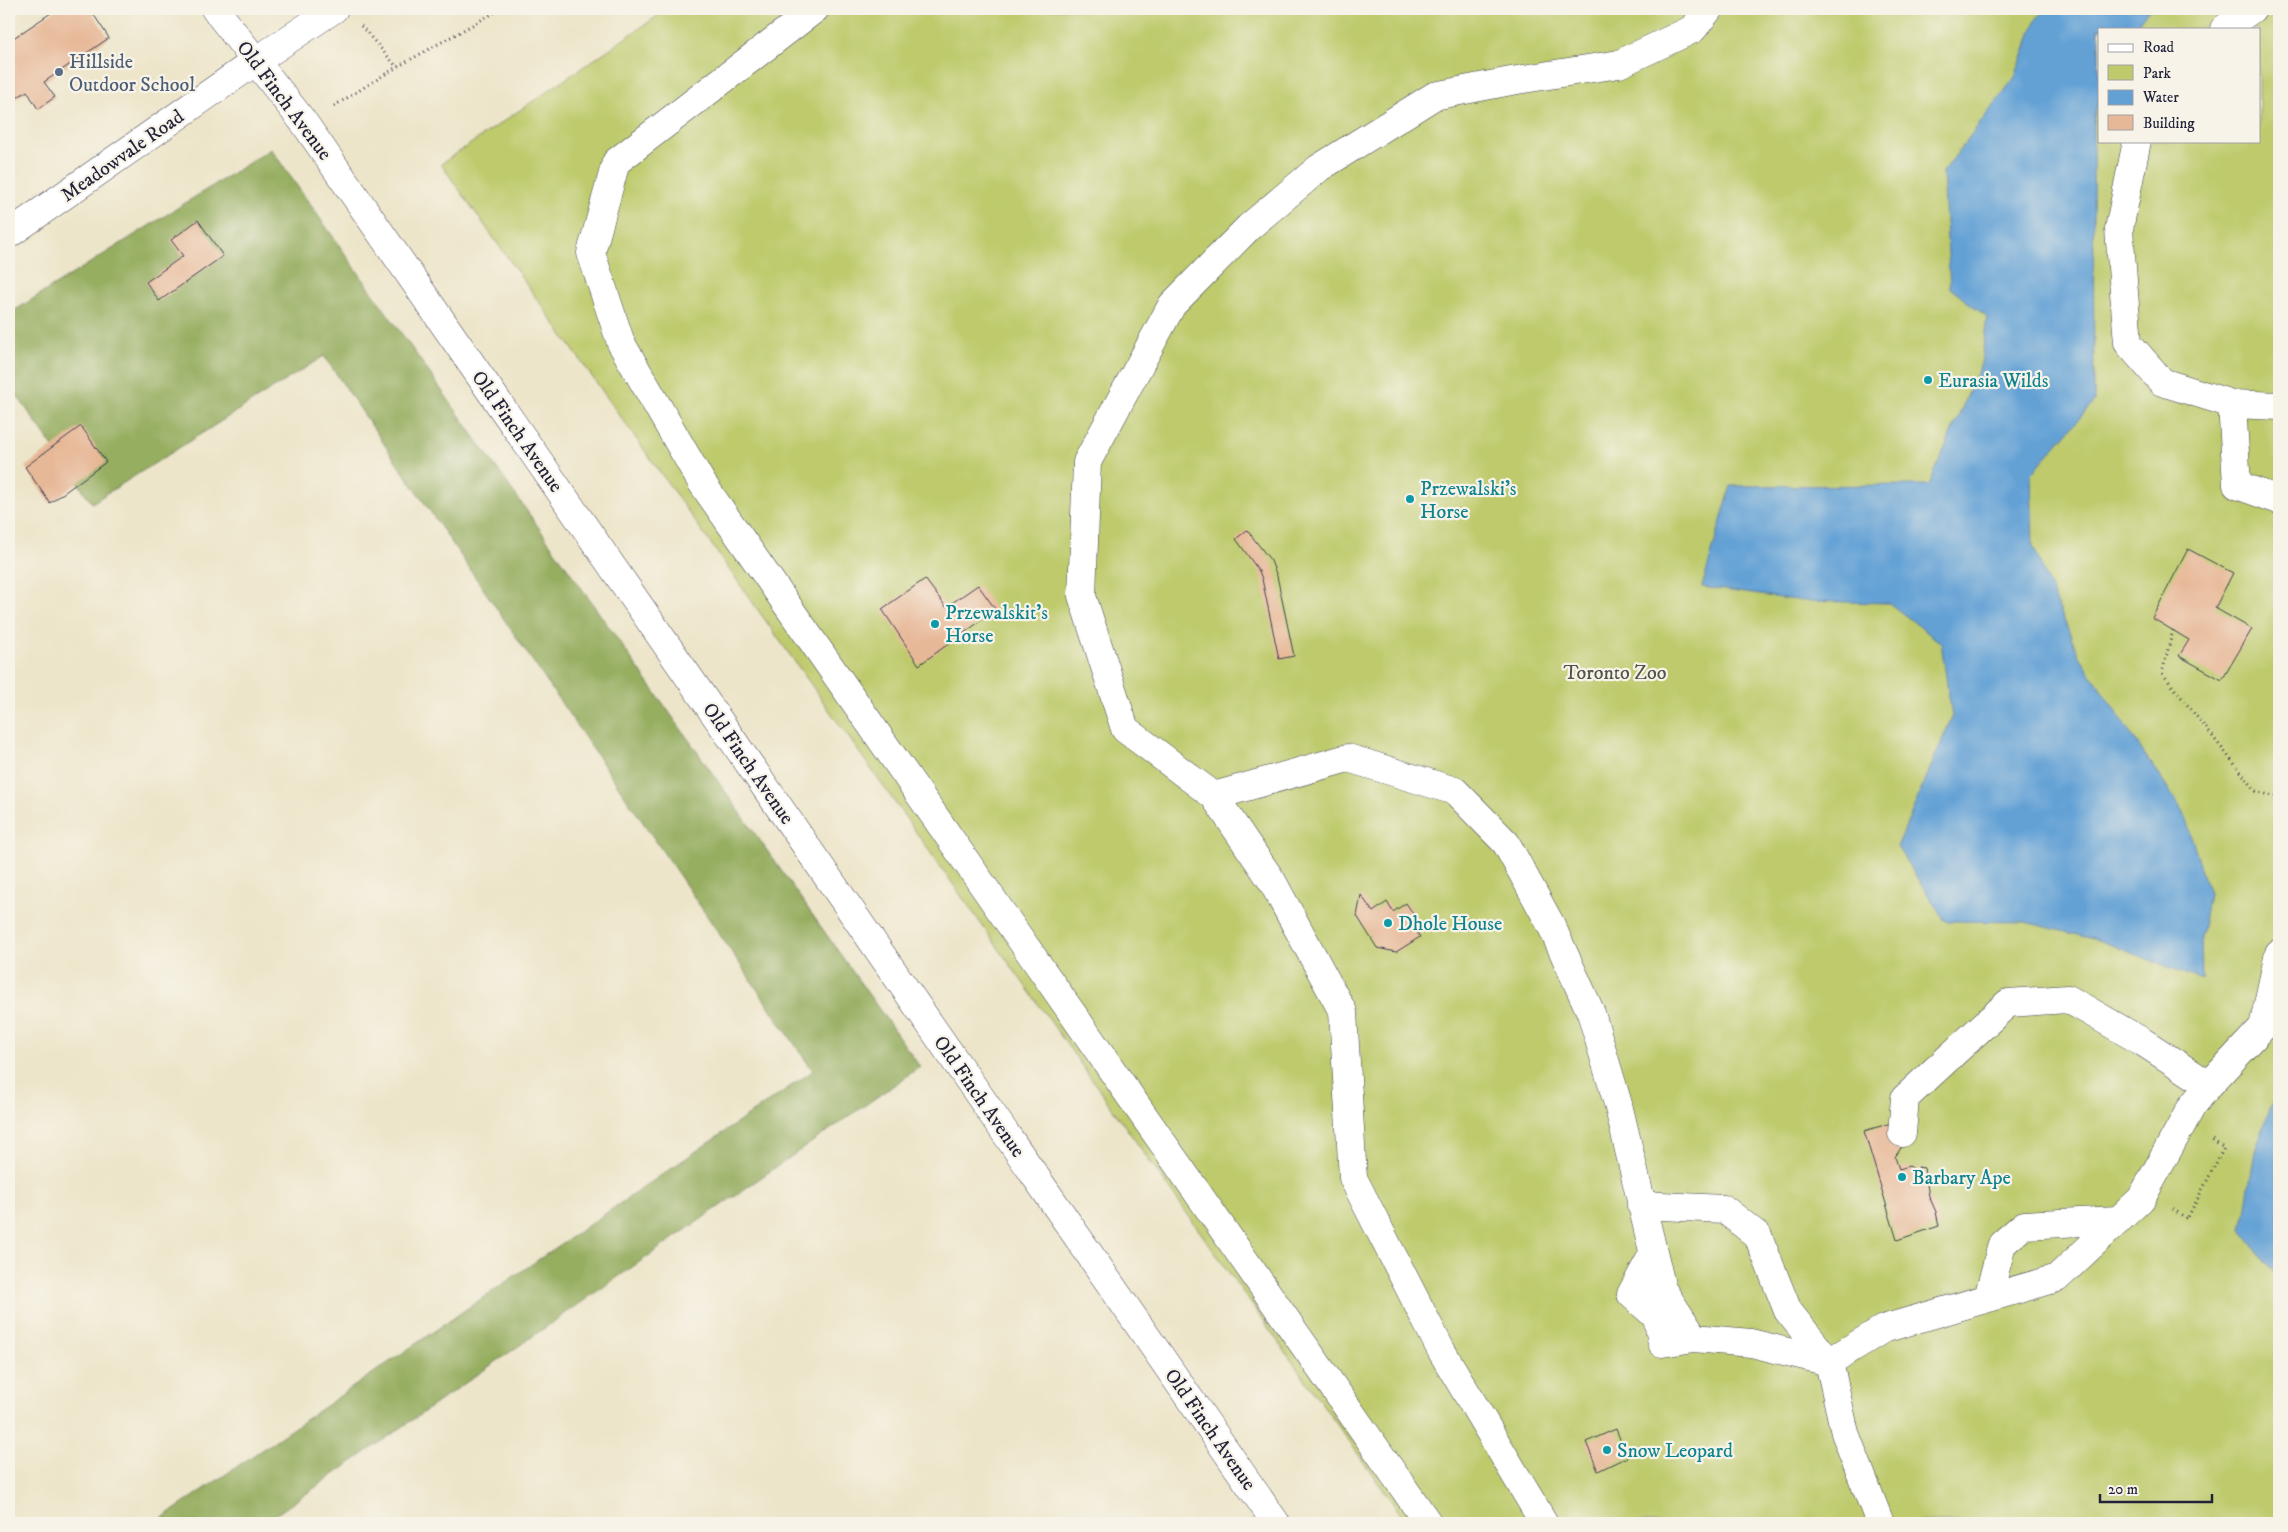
<svg xmlns="http://www.w3.org/2000/svg" width="2288" height="1532" font-family="'IM FELL DW Pica',serif">
	<rect width="100%" height="100%" fill="#f7f3e8"/>
	<filter id="ink" filterUnits="userSpaceOnUse"><feTurbulence type="fractalNoise" baseFrequency=".02" numOctaves="2"/><feDisplacementMap in="SourceGraphic" scale="10" xChannelSelector="R" yChannelSelector="G"/><feConvolveMatrix kernelMatrix="1 2 1 2 8 2 1 2 1" color-interpolation-filters="sRGB"/></filter>
	<filter id="wash" filterUnits="userSpaceOnUse"><feTurbulence type="fractalNoise" baseFrequency=".0096" numOctaves="4" result="noise"/><feDisplacementMap in="SourceGraphic" scale="20" xChannelSelector="R" yChannelSelector="G"/><feGaussianBlur stdDeviation="1.12" result="paint"/><feColorMatrix in="noise" values="0 0 0 0 0 0 0 0 0 0 0 0 0 0 0 0 0 1.4 0 .05"/><feComposite in="paint" operator="in"/></filter>
	<g filter="url(#wash)">
		<rect width="100%" height="100%" fill="#ede5c9"/>
		<path fill="#beca6c" stroke="#707654" fill-rule="evenodd" d="M668 9H2279V1523H1407L441 164ZM2099 29H2259V141H2099Z"/>
		<path fill="#96ae60" stroke="#5c684e" d="M271 149 920 1067 264 1523H155L813 1071 324 356 92 503 9 384V314Z"/>
		<path fill="#63a1d5" stroke="#426288" d="M2048 9H2150L2133 29H2099V98L2093 122 2094 402 2031 474 2033 546 2080 658 2184 813 2209 894 2201 937 2202 980 2101 941 2026 922 1945 921 1897 847 1952 717 1941 643 1889 603 1803 601 1702 587 1731 486 1929 485 1981 364 1987 317 1950 288 1943 172 2015 77 2037 18Z
			M2279 1084V1279L2242 1231 2255 1151Z"/>
		<g id="blocks">
			<path fill="#e7b897" d="M57 9H90L109 38 44 82 55 97 38 109 27 91 9 103V41Z
				M198 220 223 256 159 301 146 282 183 256 171 240Z
				M81 426 106 462 50 503 25 467Z
				M1247 530 1271 561 1277 576 1294 656 1279 659 1262 579 1259 571 1236 539Z
				M2188 549 2233 573 2215 608 2252 629 2222 680 2179 656 2189 640 2152 618Z
				M925 579 946 607 978 585 996 610 919 665 882 609Z
				M1361 895 1373 912 1387 902 1393 912 1406 903 1418 921 1412 925 1420 937 1396 952 1377 948 1357 916Z
				M1898 1121 1905 1142 1895 1157 1899 1169 1909 1166 1920 1173 1918 1167 1924 1168 1929 1196 1936 1212 1939 1226 1897 1240 1864 1131Z
				M1616 1429 1627 1457 1598 1471 1586 1442Z"/>
		</g>
	</g>
	<g filter="url(#ink)">
		<use href="#blocks" fill-opacity="0" stroke="#403f50" stroke-width="1"/>
		<g fill="none" stroke-linecap="round" stroke-linejoin="round">
			<g stroke="#403f50" stroke-width="29">
				<path id="minor" d="M215 9 305 124 1276 1523
					M815 9 616 162 591 253 621 343 702 483 1428 1523
					M2224 29 2252 9
					M2137 141 2119 229 2128 343 2162 382 2232 404 2237 485 2279 500
					M9 234 256 61
					M2232 404 2279 406
					M1214 796 1348 758 1455 791 1506 843 1551 925 1591 1013 1618 1104 1662 1289 1694 1338 1751 1343 1829 1362 1883 1329 2057 1278 2141 1199 2192 1106 2209 1085 2263 1027 2279 953
					M1902 1133 1905 1098 2008 1003 2068 999 2143 1042 2209 1085
					M1641 1205 1724 1209 1758 1236 1788 1311 1829 1362 1845 1433 1880 1523
					M1653 1254 1631 1294 1657 1317 1662 1343 1694 1338
					M1988 1298 2002 1244 2024 1225 2118 1220
					M1544 1523 1441 1350 1353 1178 1343 1012 1272 881 1214 796 1125 729 1082 596 1087 462 1172 305 1249 227 1319 168 1434 96 1511 81 1619 64 1693 29 1709 9"/>
			</g>
			<g stroke="#403f50" stroke-width="29">
				<path id="major" d="M256 61 334 9"/>
			</g>
			<path stroke="#403f50" stroke-width="3" stroke-dasharray="1 4" stroke-linecap="butt" d="M361 26 397 67
				M334 106 397 67 501 9
				M2173 630 2162 673 2256 791 2279 798
				M2173 1209 2187 1219 2224 1148 2212 1140"/>
			<use href="#minor" stroke="#fff" stroke-width="28"/>
			<use href="#major" stroke="#fff" stroke-width="28"/>
		</g>
	</g>
	<circle fill="#5c6f8a" stroke="#f7f3e8" stroke-width="2" cx="59" cy="72" r="5"/>
	<g fill="#0f9aa8" stroke="#f7f3e8" stroke-width="2">
		<circle cx="1928" cy="380" r="5"/>
		<circle cx="1410" cy="499" r="5"/>
		<circle cx="935" cy="624" r="5"/>
		<circle cx="1388" cy="923" r="5"/>
		<circle cx="1902" cy="1177" r="5"/>
		<circle cx="1607" cy="1450" r="5"/>
	</g>
	<g text-anchor="middle" stroke-width="4.5" stroke-linejoin="round" paint-order="stroke">
		<g font-size="20" fill="#4e5e75" stroke="#f7f3e8" text-anchor="start">
			<text x="69" y="68">Hillside<tspan x="69" dy="23">Outdoor School</tspan></text>
		</g>
		<g font-size="20" fill="#22223b" stroke="#f7f3e8">
			<text transform="translate(285 100) rotate(53)" y="7">Old Finch Avenue</text>
			<text transform="translate(122 155) rotate(-35)" y="7">Meadowvale Road</text>
			<text transform="translate(518 431) rotate(55)" y="7">Old Finch Avenue</text>
			<text transform="translate(749 763) rotate(55)" y="7">Old Finch Avenue</text>
			<text transform="translate(980 1096) rotate(55)" y="7">Old Finch Avenue</text>
			<text transform="translate(1211 1429) rotate(55)" y="7">Old Finch Avenue</text>
		</g>
		<g font-size="20" fill="#0d838f" stroke="#f7f3e8" text-anchor="start">
			<text x="1938" y="387">Eurasia Wilds</text>
			<text x="1420" y="495">Przewalski's<tspan x="1420" dy="23">Horse</tspan></text>
			<text x="945" y="619">Przewalskit's<tspan x="945" dy="23">Horse</tspan></text>
			<text x="1398" y="930">Dhole House</text>
			<text x="1912" y="1184">Barbary Ape</text>
			<text x="1617" y="1457">Snow Leopard</text>
		</g>
		<g font-size="20" fill="#51544a" stroke="#f7f3e8">
			<text x="1615" y="679">Toronto Zoo</text>
		</g>
	</g>
	<rect width="2288" height="1532" fill="none" stroke="#f7f3e8" stroke-width="30"/>
	<rect x="2098" y="28" width="162" height="115" fill="#f7f3e8" stroke="#a29fa3"/>
	<rect x="2108" y="44" width="25" height="8" fill="#ffffff" stroke="#a29fa3"/>
	<text x="2143" y="52" font-size="15" fill="#22223b">Road</text>
	<rect x="2108" y="65" width="25" height="15" fill="#beca6c" stroke="#a29fa3"/>
	<text x="2143" y="78" font-size="15" fill="#22223b">Park</text>
	<rect x="2108" y="90" width="25" height="15" fill="#63a1d5" stroke="#a29fa3"/>
	<text x="2143" y="102" font-size="15" fill="#22223b">Water</text>
	<rect x="2108" y="115" width="25" height="15" fill="#e7b897" stroke="#a29fa3"/>
	<text x="2143" y="128" font-size="15" fill="#22223b">Building</text>
	<path d="M2100 1494v8h112v-8" fill="none" stroke="#22223b" stroke-width="2.5"/>
	<text x="2108" y="1494" font-size="15" fill="#22223b" stroke="#f7f3e8" stroke-width="4" paint-order="stroke">20 m</text>
</svg>
